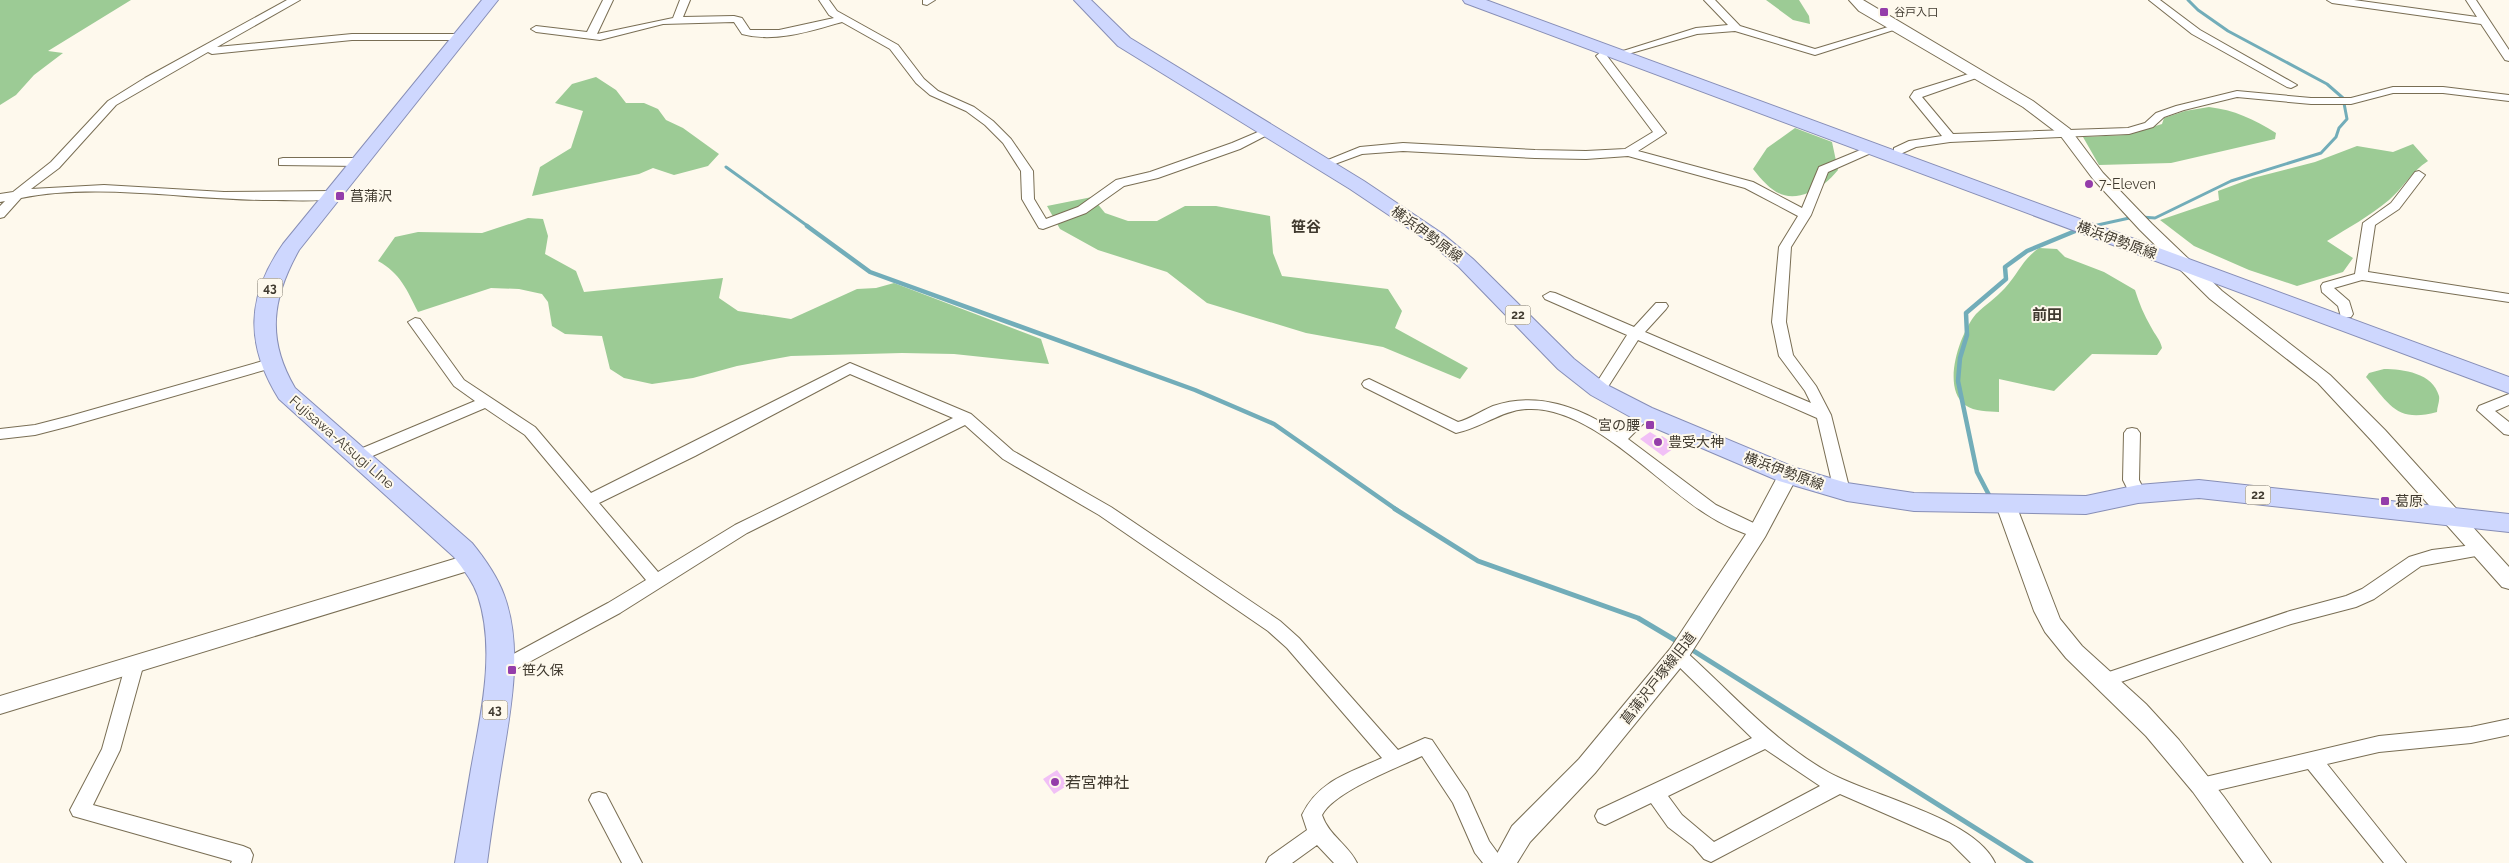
<svg xmlns="http://www.w3.org/2000/svg" width="2509" height="863" font-family="Raleway,'Noto Sans JP',sans-serif">
	<rect width="100%" height="100%" fill="#fef9ed"/>
	<path fill="#9ccb95" d="M0 0H131L48 51 63 53 34 75 16 95 0 105Z
		M1766 0H1799L1809 16 1810 24 1793 20Z
		M596 77 616 90 626 103H644L658 109 666 120 683 128 719 154 708 166 674 175 653 168 639 174 532 196 540 167 571 148 583 111 555 103 572 84Z
		M2209 107C2234 110 2254 119 2276 133L2275 139 2171 163 2099 165 2083 137 2126 135 2162 124 2164 118 2185 111Z
		M1795 128 1832 142 1838 170C1829 181 1822 186 1810 192 1783 204 1769 189 1753 169L1767 148Z
		M2413 144 2428 161C2411 172 2403 188 2389 200 2370 216 2348 228 2327 241L2353 258 2343 272 2297 286 2249 270 2194 246 2160 220 2219 200 2218 191 2253 178 2315 162 2357 146 2393 152Z
		M1092 197 1105 213 1128 221H1157L1185 206H1216L1270 216 1273 253 1282 276 1388 289 1402 311 1395 328 1468 368 1460 379 1383 347 1306 333 1207 303 1167 272 1098 250 1060 229 1047 206Z
		M528 218 543 219 548 236 545 254 576 271 584 292 723 278 719 298 738 311 791 319 857 289 876 288 894 283 1041 339 1049 364 954 354 902 353 791 356 737 366 693 378 652 384 624 378 610 369 602 336 565 334 552 326 548 302 542 294 519 289 491 288 418 312C407 290 400 273 378 261L395 237 418 232 482 233Z
		M2039 248 2057 249 2065 257 2104 272 2135 290C2139 303 2144 315 2151 327 2155 335 2160 339 2162 348L2157 355 2092 354 2054 391 1999 379V412C1988 411 1975 412 1965 405 1941 387 1960 333 1976 314 1985 305 1996 298 2005 288 2019 273 2021 261 2039 248Z
		M2384 369C2403 369 2433 373 2439 396 2440 401 2437 407 2437 412 2397 423 2390 405 2366 377L2369 373Z"/>
	<g fill="none" stroke-linecap="round" stroke-linejoin="round">
		<path stroke="#72adb9" stroke-width="3" d="M726 167 809 227
			M2141 217 2155 218 2231 181 2321 153 2336 137 2339 128 2347 119 2343 98 2327 84 2228 31 2198 10 2188 0
			M2093 226 2134 217"/>
		<path stroke="#72adb9" stroke-width="4.5" d="M807 226 870 272 1195 390 1274 424 1397 510
			M1989 495 1977 472 1958 381 1960 358 1967 335 1966 313 2006 279 2005 267 2027 251 2080 229"/>
		<path stroke="#72adb9" stroke-width="5" d="M1395 509 1478 561 1638 618 1680 643
			M1689 648 2031 863"/>
	</g>
	<path fill="#f1c0f6" d="M1650 432 1660 438 1662 436 1677 446 1663 456 1640 439Z
		M1057 770 1068 785 1054 794 1043 779Z"/>
	<g fill="none" stroke-linecap="round" stroke-linejoin="round">
		<g stroke="#796e54" stroke-width="2">
			<path id="minor" d="M287 0H300L217 47 352 34H459L464 37 459 40H352L212 54 208 52 116 105 59 168 31 189 104 185 224 192 332 191 336 192 338 195 336 198C318 202 295 200 276 200 195 201 99 182 21 198L4 217 0 218V206L5 201 0 202V194L13 192 51 162 108 101 145 78Z
				M603 0H613L597 34 673 18 680 0H690L683 17 734 16 742 18 750 30H779L834 18 829 15 819 0H829L837 11 898 45 924 79 938 91 974 107 993 121 1011 139 1033 171 1034 199 1046 219 1078 207 1116 180 1150 172 1232 143 1265 129H1273L1275 131 1240 149 1158 178 1124 186 1086 213 1043 229 1039 228 1022 199 1021 171 1003 143 985 125 966 111 930 95 916 83 890 49 842 22C811 31 774 43 742 34L734 22 663 24 600 40 536 32 531 29 536 26 587 32Z
				M923 0H935L927 5 923 4Z
				M1704 0H1715L1740 26 1815 49 1898 24 1903 27 1815 55 1735 31 1697 34 1628 54 1623 51 1696 28 1728 25Z
				M2149 0H2160L2200 30 2297 85 2291 88 2287 87 2192 34Z
				M2327 0H2354L2477 17 2466 0H2476L2509 50V61L2505 60 2481 24 2332 3Z
				M1607 47 1612 50 1607 56 1666 133 1638 151 1753 182 1802 208 1819 167 1870 146 1874 145 1880 149 1828 172 1811 215 1791 247 1786 322 1793 355 1816 386 1831 415 1850 491 1848 495H1836L1834 491 1817 418 1638 340 1604 393H1594L1592 390 1627 335 1545 299 1543 296 1550 292 1555 293 1634 327 1656 303H1666L1668 306 1666 309 1645 332 1811 403 1805 391 1779 356 1772 322 1779 247 1798 216 1745 188 1628 156 1586 159 1535 158 1403 151 1362 154 1324 168 1318 164 1360 147 1403 143 1535 150 1586 151 1625 149 1653 132 1596 56Z
				M1978 71 1984 74 1982 76 1922 97 1953 134 2128 128 2145 123 2156 113 2176 106 2237 91 2311 98H2351L2393 87H2443L2509 95V101L2443 93H2393L2351 104H2311L2237 97 2184 110 2164 117 2153 127 2129 134 1950 142 1916 147 1898 155 1894 154V148L1909 141 1942 136 1910 97 1914 91Z
				M283 158H359L365 162 359 166 279 165V159Z
				M2419 171 2425 175 2399 209 2375 225 2368 272 2509 294V302L2362 280 2334 288 2349 301 2353 314 2351 317H2341L2338 306 2322 292 2321 286 2323 283 2355 274 2363 223 2391 203 2415 172Z
				M415 318 420 319 464 380 535 427 591 493 850 363 971 414 1013 451 1111 507 1280 621 1299 638 1398 750 1425 738 1432 740 1467 792 1489 841 1505 863H1483L1475 853 1453 803 1422 756C1395 769 1335 791 1322 815 1329 836 1348 844 1357 863H1334L1317 845 1292 863H1266L1269 857 1307 830 1302 815C1318 781 1349 773 1382 758L1287 648 1268 631 1099 515 1003 459 965 425 747 533 620 613 507 674 501 676 495 674 492 669 495 664 608 603 646 580 525 435 485 408 363 460H353L350 456 353 452 475 401 454 386 408 322ZM850 374 953 418 735 525 658 572 599 503 695 456Z
				M270 359 275 361 277 364 275 367 70 426 35 435 0 439V429L35 425 70 416Z
				M1369 379 1458 422C1470 419 1481 411 1493 406 1538 391 1579 407 1617 432L1639 410H1649L1651 414 1649 418 1628 439 1716 505 1764 528 1766 532 1764 536 1758 538C1741 533 1721 524 1706 514 1657 483 1590 406 1528 409 1501 410 1482 428 1456 433L1364 387 1362 384 1364 381Z
				M2509 394V405L2495 411 2509 422V435L2504 434 2477 410 2479 406Z
				M2132 428 2137 429 2140 433 2139 480 2146 494 2144 498H2132L2123 480 2124 433 2127 429Z
				M2481 544 2487 546 2489 550 2487 554 2421 566 2374 599 2356 607 2291 624 2106 687 2100 685 2097 680 2100 675 2106 673 2290 611 2346 596 2362 589 2409 557 2432 550Z
				M1678 648 1684 650C1731 692 1773 741 1828 772 1871 796 1975 818 1995 863H1971L1950 842 1840 794 1711 862 1704 859 1693 846 1668 827 1651 803 1605 825 1598 822 1595 816 1598 810 1752 738 1672 660 1669 655 1672 650ZM1765 749 1820 786 1714 842 1682 815 1668 796Z
				M135 656 141 658 144 663 120 750 93 805 243 846 250 849 253 855 251 863H231L232 861 73 816 70 810 102 749 126 663 129 658Z
				M2509 719V735L2471 743 2379 752 2327 764 2406 863H2384L2308 769 2201 794 2194 792 2192 786 2194 780 2201 778 2379 736 2471 727Z
				M599 792 606 794 642 863H622L589 800 592 794Z"/>
		</g>
		<g stroke="#796e54" stroke-width="2">
			<path id="tertiary" d="M1849 0H1863L2033 101 2070 129 2103 173 2152 224 2222 291 2330 375 2385 430 2509 567V589L2502 587 2371 440 2318 383 2210 299 2140 230 2093 179 2060 135 2023 107 1859 11Z
				M1788 468 1795 470 1798 475 1765 537 1686 661 1595 773 1530 842 1517 863H1492L1512 826 1579 759 1670 649 1750 528 1781 470Z
				M2006 498 2013 500 2016 505 2060 619 2082 646 2146 704 2179 740 2224 797 2271 863H2244L2193 792 2146 736 2066 658 2045 632 2034 611 1996 505 1999 500Z
				M474 553 481 555 484 561 481 567 0 714V696Z"/>
		</g>
		<g stroke="#878eb6" stroke-width="2">
			<path id="primary" d="M482 0H498L299 250C272 298 266 339 295 388L472 543C485 559 497 576 504 595 524 649 510 713 501 769 496 800 491 832 487 863H455C460 832 466 800 471 769 481 713 496 651 478 596 473 581 463 569 454 557L279 399C245 344 246 297 283 244Z
				M1074 0H1091L1130 38 1364 181 1443 234 1473 259 1574 359 1607 385 1652 408 1796 468 1847 483 1914 493 2086 496 2138 485 2199 480 2509 514V532L2199 498 2138 503 2086 514 1914 511 1847 501 1779 481 1636 420 1591 395 1558 369 1459 267 1429 242 1350 189 1118 46Z
				M1463 0H1486L2509 377V393L1465 3Z"/>
		</g>
		<use href="#minor" fill="#fff" fill-rule="evenodd"/>
		<use href="#tertiary" fill="#fff" fill-rule="evenodd"/>
		<use href="#primary" fill="#ced7fe" fill-rule="evenodd"/>
	</g>
	<g fill="#943daa" stroke="#fef9ed" stroke-width="2">
		<rect x="1879" y="7" width="10" height="10" rx="2.5"/>
		<circle cx="2089" cy="184" r="5"/>
		<rect x="335" y="191" width="10" height="10" rx="2.5"/>
		<rect x="1645" y="420" width="10" height="10" rx="2.5"/>
		<circle cx="1658" cy="442" r="5"/>
		<rect x="2380" y="496" width="10" height="10" rx="2.5"/>
		<rect x="507" y="665" width="10" height="10" rx="2.5"/>
		<circle cx="1055" cy="782" r="5"/>
	</g>
	<g text-anchor="middle" stroke-width="4" stroke-linejoin="round" paint-order="stroke">
		<g font-size="11" fill="#403a2f" stroke="#fef9ed" text-anchor="start">
			<text x="1894" y="16">谷戸入口</text>
		</g>
		<g fill="#fef9ed" stroke="#797368" stroke-width="1">
			<rect x="257.5" y="278.5" width="25" height="19" rx="4"/>
			<rect x="1505.5" y="305.5" width="25" height="19" rx="4"/>
			<rect x="2245.5" y="485.5" width="25" height="19" rx="4"/>
			<rect x="482.5" y="700.5" width="25" height="19" rx="4"/>
		</g>
		<g font-size="12" font-weight="bold" fill="#403a2f">
			<text x="270" y="292">43</text>
			<text x="1518" y="319">22</text>
			<text x="2258" y="499">22</text>
			<text x="495" y="714">43</text>
		</g>
		<g font-size="14" fill="#403a2f" stroke="#fef9ed" text-anchor="start">
			<text x="2099" y="189">7-Eleven</text>
			<text x="350" y="201">菖蒲沢</text>
			<text x="1640" y="430" text-anchor="end">宮の腰</text>
			<text x="1668" y="447">豊受大神</text>
			<text x="2395" y="506">葛原</text>
			<text x="522" y="675">笹久保</text>
		</g>
		<g font-size="14" fill="#403a2f" stroke="#fef9ed">
			<text transform="translate(1427 234) rotate(36)" y="5">横浜伊勢原線</text>
			<text transform="translate(2117 240) rotate(20)" y="5">横浜伊勢原線</text>
			<text transform="translate(342 442) rotate(41)" y="5">Fujisawa-Atsugi LIne</text>
			<text transform="translate(1784 471) rotate(20)" y="5">横浜伊勢原線</text>
			<text transform="translate(1658 678) rotate(-52)" y="5">菖蒲沢戸塚線旧道</text>
		</g>
		<g font-size="15" font-weight="bold" fill="#403a2f" stroke="#fef9ed">
			<text x="1306" y="232">笹谷</text>
			<text x="2047" y="320">前田</text>
		</g>
		<g font-size="16" fill="#403a2f" stroke="#fef9ed" text-anchor="start">
			<text x="1065" y="788">若宮神社</text>
		</g>
	</g>
</svg>
